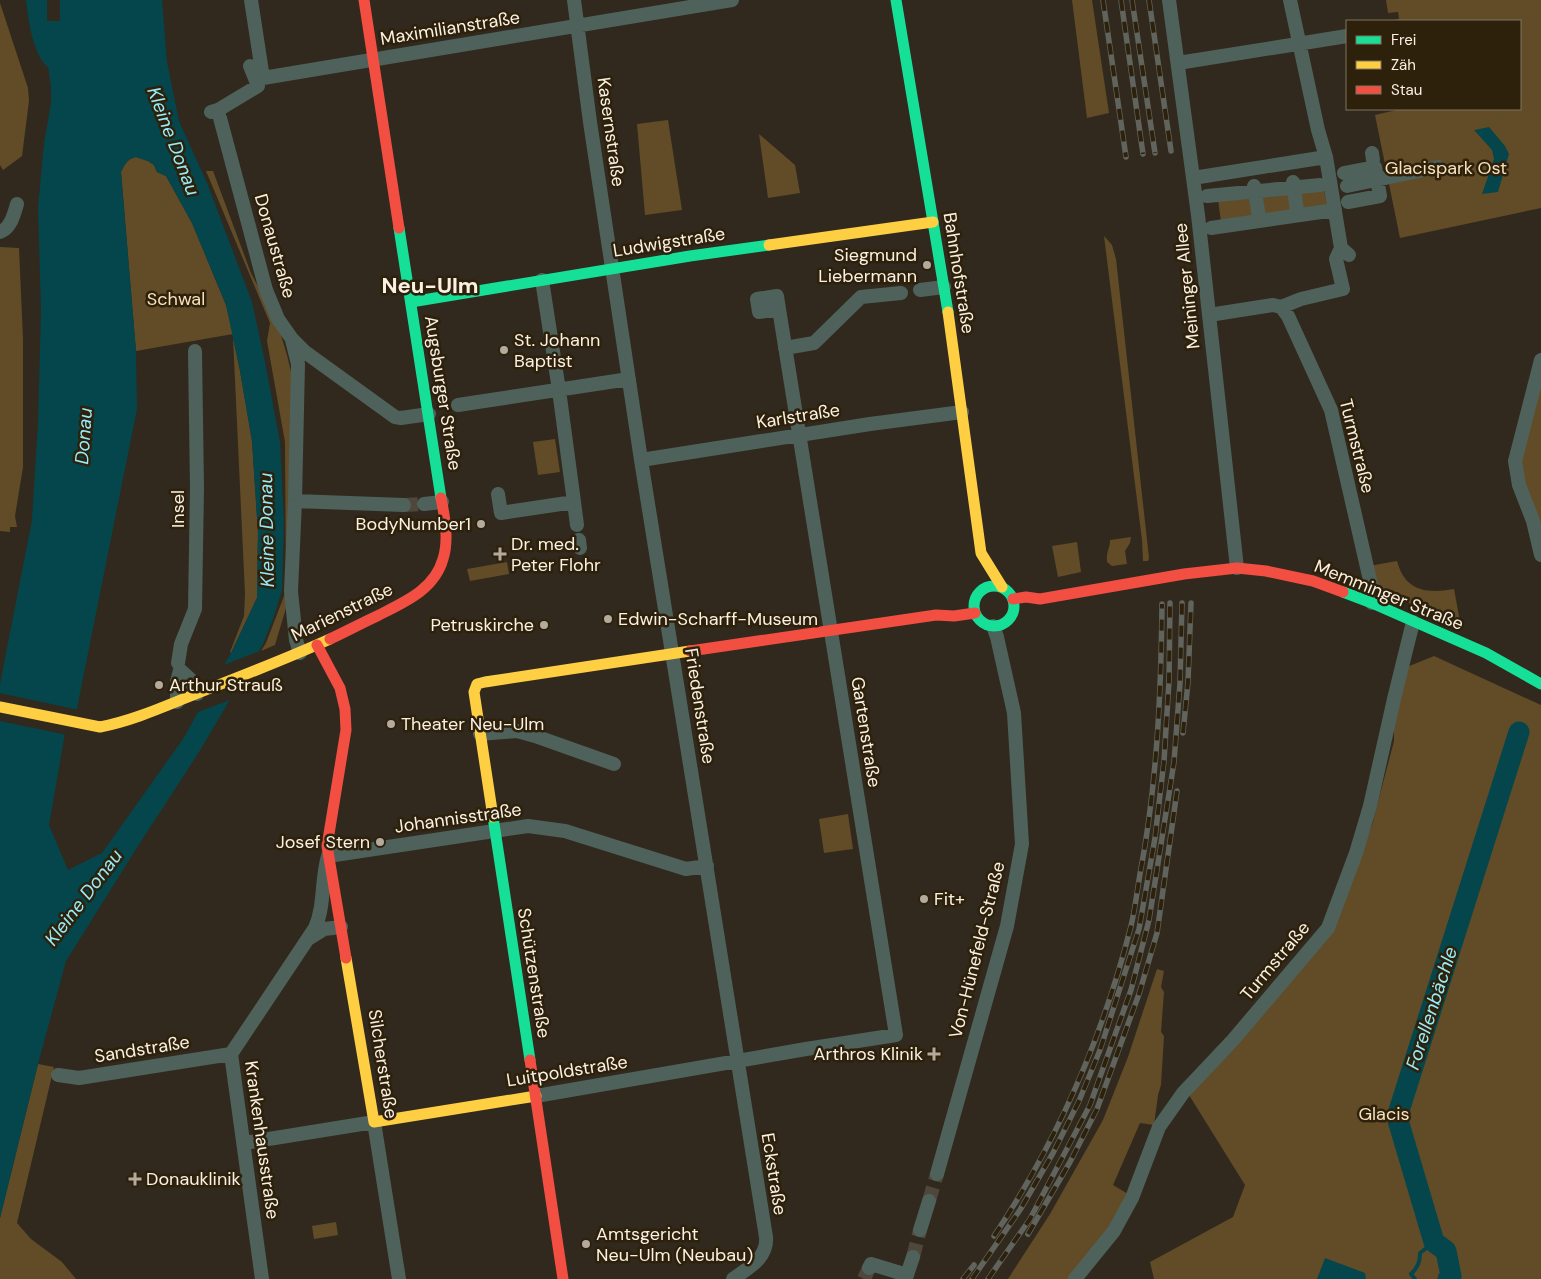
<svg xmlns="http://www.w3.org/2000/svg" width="1541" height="1279" font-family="'DM Sans',sans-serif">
	<rect width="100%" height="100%" fill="#31291d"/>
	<path fill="#624c27" d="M1072 0H1092L1109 113 1087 118Z
		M1386 0H1541V208L1400 238 1375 115 1401 109H1520V21H1389L1399 19 1398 12 1388 13Z
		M0 3 28 88 29 101 22 156 3 170 0 165Z
		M668 120 682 210 645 215 637 124Z
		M759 134 795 165 800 193 768 198Z
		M136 157 148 161 154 165 157 172 166 176 192 223 226 305 233 334 136 351 121 172C125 164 127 159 136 157Z
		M206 171H213L251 273 278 325 287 355 295 389 291 591 275 645 261 651 266 643 286 591 285 442 267 341 270 323Z
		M1324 189 1327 205 1302 209 1300 192Z
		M1290 192 1293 211 1263 216 1260 195Z
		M1250 196 1253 217 1221 222 1218 199Z
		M1104 236 1112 245 1116 259 1149 558 1148 561H1143L1142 540Z
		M0 247 19 248 23 339V467L15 516 17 527H10V532L0 531Z
		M233 337 240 371 252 440 258 533 257 598 231 653 230 652 244 616 245 594Z
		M1541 369V545L1517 461Z
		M555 439 560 472 538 475 533 442Z
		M1131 537 1130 543 1125 551 1127 564 1112 566 1107 562C1106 551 1110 549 1110 540Z
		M1077 542 1081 572 1058 577 1052 546Z
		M1397 561C1405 591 1426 594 1454 589L1461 627 1394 596 1372 589 1369 566Z
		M507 562 509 574 470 581 467 569Z
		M1434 656 1541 705V1279H1154L1150 1262 1233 1217 1245 1185 1189 1095 1330 934 1372 825 1394 741V715L1407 667Z
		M848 814 853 849 824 853 819 819Z
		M1157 969 1164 971 1161 987 1164 992 1161 1032 1164 1036 1161 1085 1158 1095 1154 1125 1140 1123 1113 1185 1128 1194 1107 1233 1071 1279H1008L1050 1214 1103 1120 1128 1057Z
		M38 1064 54 1067 17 1223 31 1239 62 1262 76 1279H0V1218Z
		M336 1222 338 1235 314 1239 312 1226Z"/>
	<path fill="#04464c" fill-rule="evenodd" d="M26 0H162L167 62 179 121 207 183 252 302 264 357 280 442 284 521 282 590 273 619 263 644 199 752 138 846 66 961 38 1064 0 1218V684L32 520 38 424 41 310 38 208 44 143 51 103V86L48 67C33 56 28 18 26 0ZM136 157 148 161 154 165 157 172 166 176 192 223 226 305 240 371 252 442 258 533 257 598 231 653 183 739 102 853 68 870 49 825 67 722 74 723 137 409 136 351 121 172C125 164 127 159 136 157Z
		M1489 127 1505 146 1509 154 1498 192 1482 194 1494 159 1492 150 1474 130Z
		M1325 1258 1365 1273 1366 1279H1317Z"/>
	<path fill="#31291d" d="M47 0H60V21H47Z
		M262 650 233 699 198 712 224 665Z
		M0 693 79 710 76 724 69 725 67 735 0 721Z"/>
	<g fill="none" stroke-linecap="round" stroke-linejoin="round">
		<path stroke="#04464c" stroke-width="4" d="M1415 1279 1411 1274C1418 1267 1420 1262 1420 1253L1434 1242"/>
		<path stroke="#04464c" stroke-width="21" d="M1448 1279 1451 1276 1446 1251 1434 1242 1397 1117 1519 732"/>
		<path stroke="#4f473b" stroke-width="14" stroke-dasharray="14 7" stroke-linecap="butt" d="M404 505 424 504
			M929 1201 937 1174
			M913 1257 920 1230
			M864 1279 869 1268"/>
		<path stroke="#4e625b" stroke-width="14" d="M251 0 263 78 732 0
			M574 0 590 122 641 460 766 1237C768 1258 748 1268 733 1279
			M1169 0 1198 215 1237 568
			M1290 0 1318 130 1326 157 1341 248 1349 255
			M1178 63 1347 36
			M211 112 218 110 258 86 250 66
			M220 118 266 290 278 319 292 339 305 352 395 417 401 418 429 414
			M1372 153 1373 160
			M1344 173 1375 167 1380 196 1348 202
			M1193 178 1326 157
			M1293 182 1297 211
			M1254 186 1259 217
			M1347 186 1438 167
			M1207 196 1320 185
			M1211 228 1335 210
			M0 232C11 228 14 214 17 204
			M920 290 944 287
			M1281 307 1301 299 1343 289 1336 259 1341 248
			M1209 315 1273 305 1281 307 1288 316 1331 410 1372 589V603
			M292 340 298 364 295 501 291 591 296 640 300 653
			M785 348 814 343 861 297 901 293
			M1541 360 1515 461 1519 485 1533 521 1541 555
			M458 405 629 379
			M641 460 870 424 962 412
			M498 494 501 513 574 502 559 390 542 280
			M295 501 404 505
			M574 502 577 525
			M424 504 442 502
			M579 540 580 548
			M178 663 181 644 195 609 197 488 195 351
			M177 702V682L180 670 190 679 197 694
			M480 734 517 731 535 736 614 764
			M308 939 324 929 341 927
			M58 1075 79 1078 231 1054
			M536 1096 806 1049 896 1035C855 793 817 551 779 309L777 296 757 299 759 312 779 309
			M244 1143 374 1122 399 1279
			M937 1174 1007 926 1022 844 1014 713 997 637 993 626
			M920 1230 929 1201
			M869 1268 871 1264 907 1275 913 1257
			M262 1279 231 1054 315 928C325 906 321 879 328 856L528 826 565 831 686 869 707 866
			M1075 1279 1114 1231 1132 1198 1159 1127 1183 1093 1233 1040 1328 928 1356 853 1370 806 1394 699 1413 622"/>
		<path stroke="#16e098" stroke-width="11" d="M896 0 948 312
			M399 228 441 498
			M411 302 690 256 769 245
			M974 606a20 20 0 1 1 40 0a20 20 0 1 1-40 0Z
			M1343 592 1372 603 1486 653 1541 684
			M493 817 530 1060"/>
		<path stroke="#ffcf43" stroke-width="11" d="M769 245 933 222
			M948 312 981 553 1002 587
			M0 707 100 727C135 720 165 706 198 693 242 676 286 659 330 639
			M493 817 474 692 477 684 485 682 690 651
			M346 958 374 1122 536 1096"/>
		<path stroke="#f24e42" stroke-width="11" d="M364 0 399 228
			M1013 599 1026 597 1040 599 1184 574 1237 568 1266 571 1313 581 1343 592
			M330 639C345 632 360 624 375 617 402 603 434 591 443 559 449 540 445 518 441 498
			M317 645 340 688 345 709 346 730 327 846 346 958
			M690 651 936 615 954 616 975 613
			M530 1060 563 1279"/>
		<g stroke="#60645d" stroke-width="5.5">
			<path id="rail" d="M1103 0 1126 157
				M1121 0 1143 154
				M1132 0 1155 153
				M1149 0 1171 151
				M1183 733 1188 682 1191 603
				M1028 1234 1070 1162 1097 1109 1139 994 1157 933 1177 791
				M994 1236C1057 1142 1103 1036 1131 926 1135 909 1137 892 1140 874 1157 785 1161 695 1162 604
				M963 1279 974 1265
				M972 1279 1020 1210 1053 1153 1079 1101 1100 1050 1139 929 1155 838 1164 761 1169 681 1170 603
				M988 1279 1030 1219 1090 1105 1131 990 1149 920 1174 762 1180 683 1182 603"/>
		</g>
		<use href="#rail" stroke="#2e210b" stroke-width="4" stroke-dasharray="11" stroke-linecap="butt"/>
	</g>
	<g fill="#b4ab9e" stroke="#2e210b" stroke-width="2">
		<circle cx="927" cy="265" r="5"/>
		<circle cx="504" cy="350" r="5"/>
		<circle cx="481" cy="524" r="5"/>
		<path d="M497.5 546.5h5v5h5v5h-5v5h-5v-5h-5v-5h5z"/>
		<circle cx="608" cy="619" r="5"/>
		<circle cx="544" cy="625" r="5"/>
		<circle cx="159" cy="685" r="5"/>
		<circle cx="391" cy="724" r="5"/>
		<circle cx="380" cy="842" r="5"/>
		<circle cx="924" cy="899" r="5"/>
		<path d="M931.5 1046.5h5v5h5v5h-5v5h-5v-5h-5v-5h5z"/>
		<path d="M132.5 1171.5h5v5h5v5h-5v5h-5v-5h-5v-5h5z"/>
		<circle cx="586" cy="1244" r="5"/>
	</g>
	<g text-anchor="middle" stroke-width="5" stroke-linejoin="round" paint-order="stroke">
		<g font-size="18" fill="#faf1e3" stroke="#2e210b">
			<text transform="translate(450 28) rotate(-9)" y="6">Maximilianstraße</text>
			<text transform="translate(611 132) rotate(82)" y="6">Kasernstraße</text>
			<text transform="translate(669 242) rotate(-9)" y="6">Ludwigstraße</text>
			<text transform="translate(275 246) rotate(74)" y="6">Donaustraße</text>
			<text transform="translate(959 273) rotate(81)" y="6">Bahnhofstraße</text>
			<text transform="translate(1187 286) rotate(-96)" y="6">Meininger Allee</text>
			<text transform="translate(443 393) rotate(81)" y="6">Augsburger Straße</text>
			<text transform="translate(798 416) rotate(-9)" y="6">Karlstraße</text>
			<text transform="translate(1357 446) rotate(76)" y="6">Turmstraße</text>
			<text transform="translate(178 509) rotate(-90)" y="6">Insel</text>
			<text transform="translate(1389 595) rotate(22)" y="6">Memminger Straße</text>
			<text transform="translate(342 612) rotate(-26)" y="6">Marienstraße</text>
			<text transform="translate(700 706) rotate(81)" y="6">Friedenstraße</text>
			<text transform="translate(866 732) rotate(81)" y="6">Gartenstraße</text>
			<text transform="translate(458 818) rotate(-8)" y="6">Johannisstraße</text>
			<text transform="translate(977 950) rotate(-76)" y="6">Von-Hünefeld-Straße</text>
			<text transform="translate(1275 961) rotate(-50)" y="6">Turmstraße</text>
			<text transform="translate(534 973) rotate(81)" y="6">Schützenstraße</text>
			<text transform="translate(142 1049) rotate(-9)" y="6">Sandstraße</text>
			<text transform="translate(383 1064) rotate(81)" y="6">Silcherstraße</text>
			<text transform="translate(567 1071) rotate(-9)" y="6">Luitpoldstraße</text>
			<text transform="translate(262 1140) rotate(82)" y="6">Krankenhausstraße</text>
			<text transform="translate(774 1174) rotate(81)" y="6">Eckstraße</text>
		</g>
		<g font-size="18" fill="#f9e1bc" stroke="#2e210b">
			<text x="1446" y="174">Glacispark Ost</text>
			<text x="176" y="305">Schwal</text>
			<text x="1384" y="1120">Glacis</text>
		</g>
		<g font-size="18" fill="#faf1e3" stroke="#2e210b" text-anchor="start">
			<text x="917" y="261" text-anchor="end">Siegmund<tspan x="917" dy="21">Liebermann</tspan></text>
			<text x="514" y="346">St. Johann<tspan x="514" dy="21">Baptist</tspan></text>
			<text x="471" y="530" text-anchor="end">BodyNumber1</text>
			<text x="511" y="550">Dr. med.<tspan x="511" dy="21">Peter Flohr</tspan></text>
			<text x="618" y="625">Edwin-Scharff-Museum</text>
			<text x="534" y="631" text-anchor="end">Petruskirche</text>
			<text x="169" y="691">Arthur Strauß</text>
			<text x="401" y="730">Theater Neu-Ulm</text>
			<text x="370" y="848" text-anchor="end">Josef Stern</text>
			<text x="934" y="905">Fit+</text>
			<text x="923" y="1060" text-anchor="end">Arthros Klinik</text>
			<text x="146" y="1185">Donauklinik</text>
			<text x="596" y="1240">Amtsgericht<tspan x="596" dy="21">Neu-Ulm (Neubau)</tspan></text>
		</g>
		<g font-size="19" font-style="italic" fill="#98ebf8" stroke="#2e210b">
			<text transform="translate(174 141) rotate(69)" y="7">Kleine Donau</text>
			<text transform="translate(83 436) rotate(-86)" y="7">Donau</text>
			<text transform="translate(266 530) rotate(-91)" y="7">Kleine Donau</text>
			<text transform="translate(83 897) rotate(-53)" y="7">Kleine Donau</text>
			<text transform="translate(1431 1008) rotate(-72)" y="7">Forellenbächle</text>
		</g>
		<g font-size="22" font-weight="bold" fill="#faf1e3" stroke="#2e210b">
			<text x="430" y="293">Neu-Ulm</text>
		</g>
	</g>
	<rect x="1346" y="20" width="175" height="90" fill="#2e210b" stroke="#807461"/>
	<rect x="1356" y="36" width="25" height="8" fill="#16e098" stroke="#807461"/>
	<text x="1391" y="45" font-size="15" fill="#faf1e3">Frei</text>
	<rect x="1356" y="61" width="25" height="8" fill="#ffcf43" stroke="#807461"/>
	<text x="1391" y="70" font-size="15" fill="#faf1e3">Zäh</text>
	<rect x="1356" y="86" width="25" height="8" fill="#f24e42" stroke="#807461"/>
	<text x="1391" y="95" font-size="15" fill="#faf1e3">Stau</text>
</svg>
